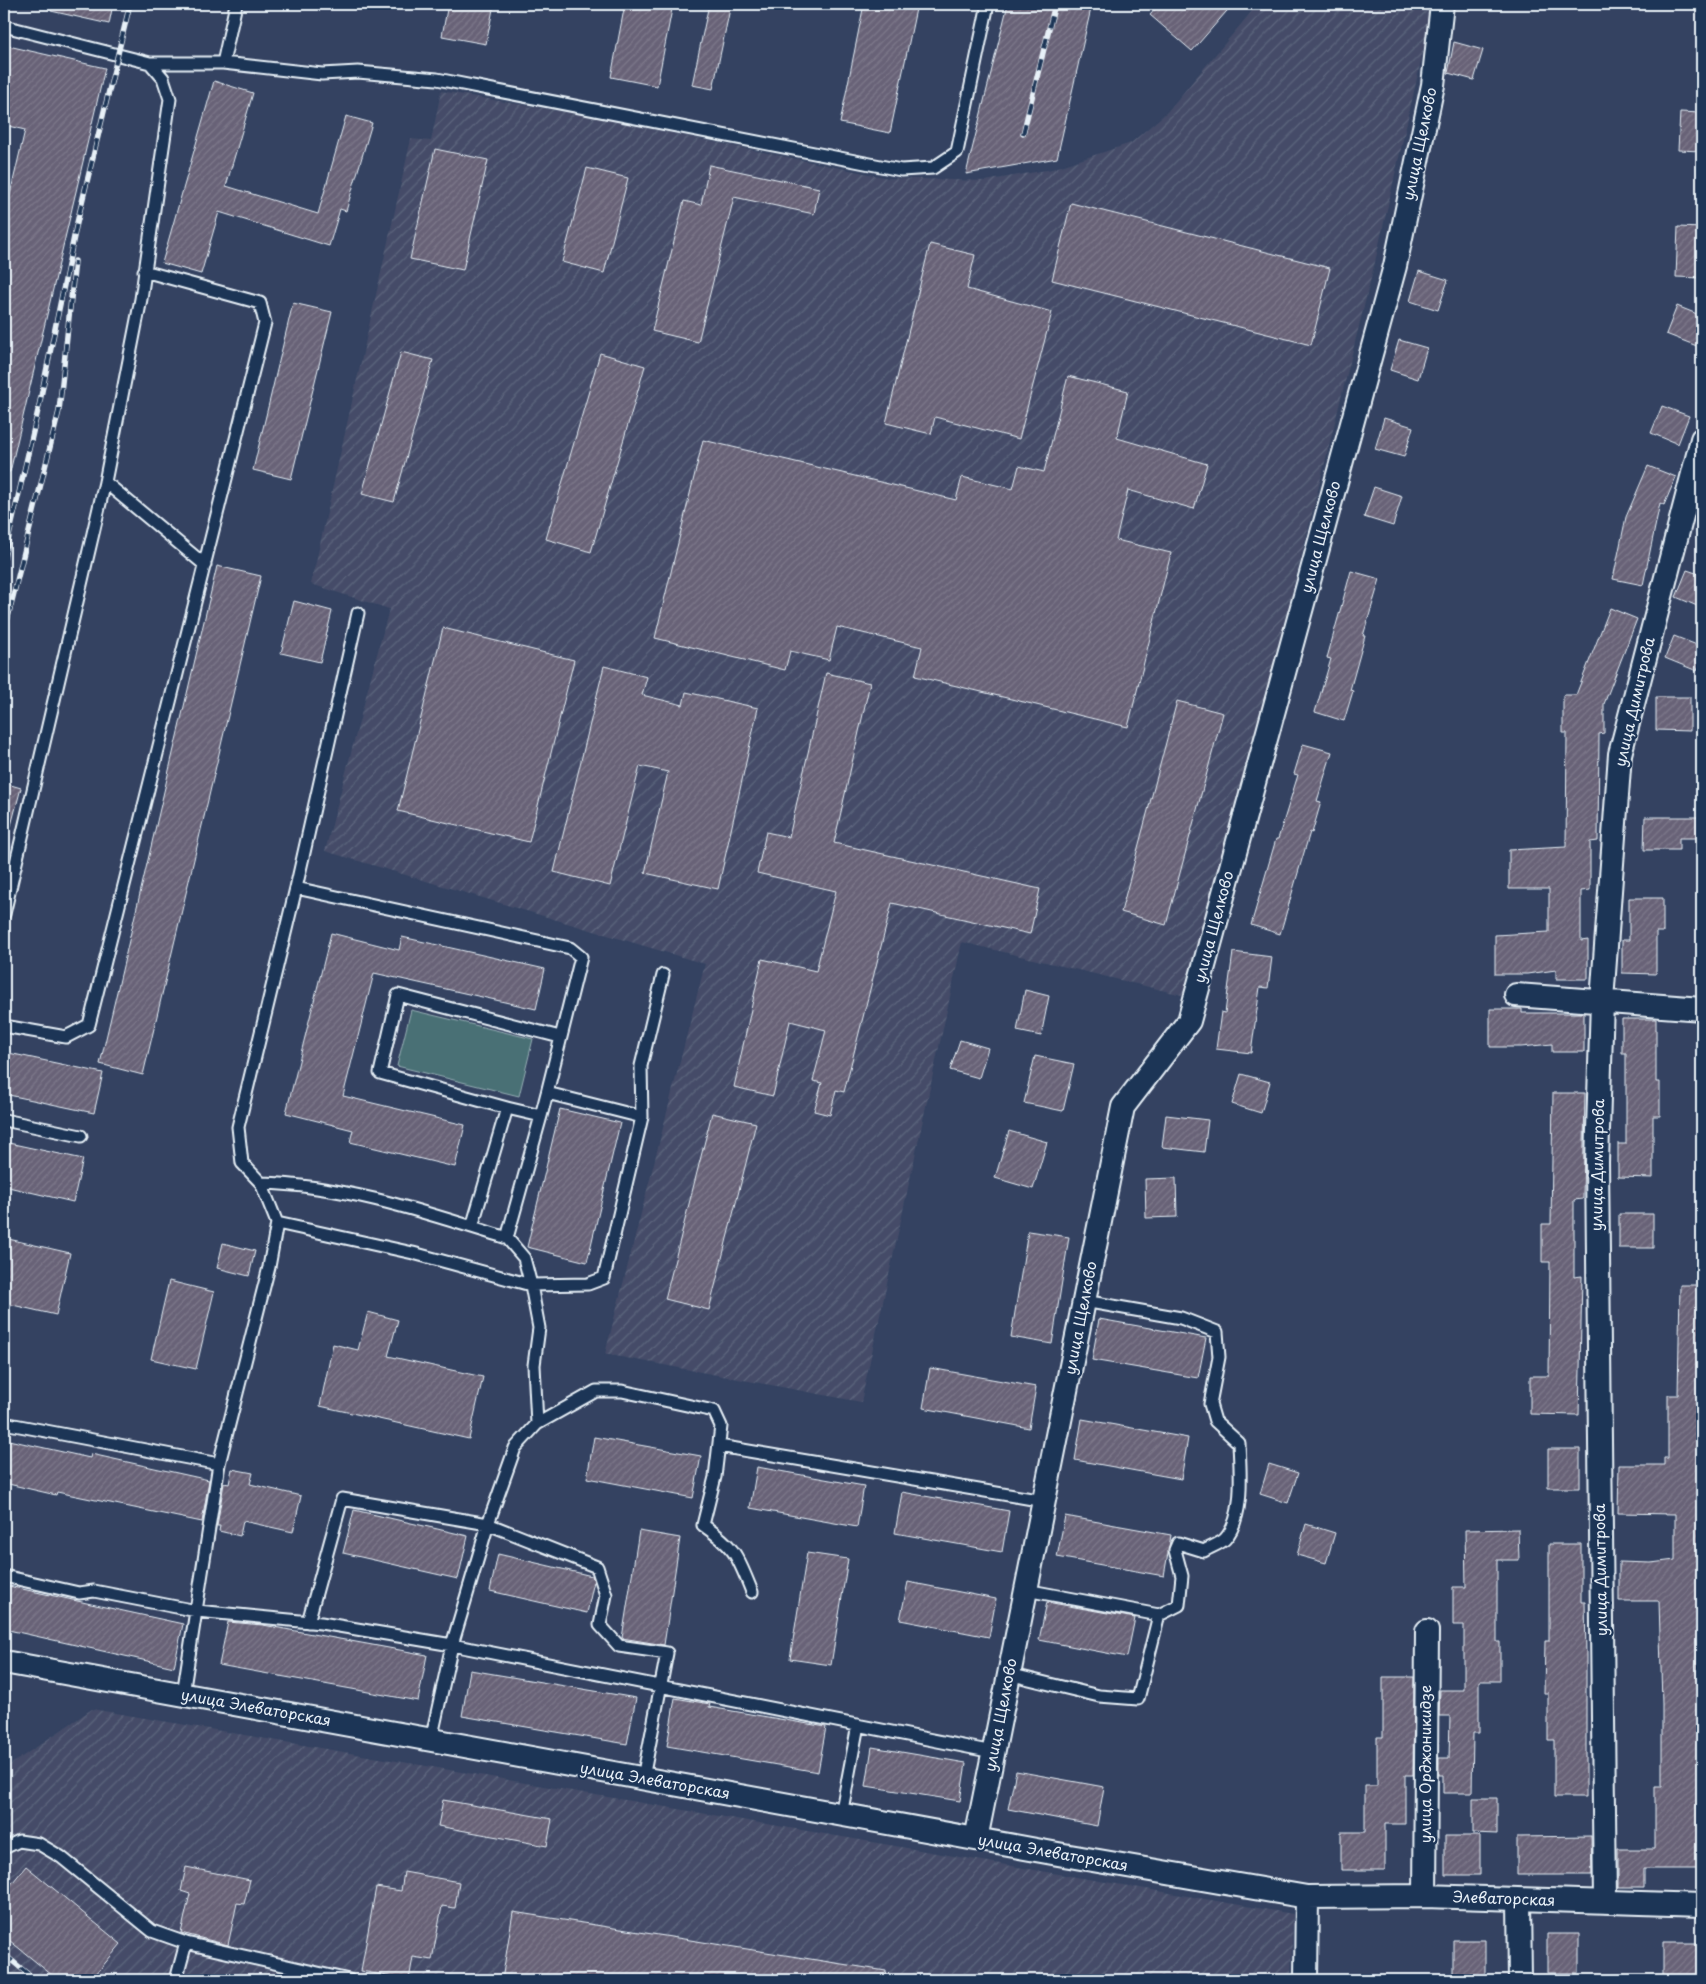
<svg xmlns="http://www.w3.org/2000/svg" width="1706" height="1984" font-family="'Playpen Sans',sans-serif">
	<defs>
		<pattern id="industrial-furrows" width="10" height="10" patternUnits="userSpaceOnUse" patternTransform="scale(1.25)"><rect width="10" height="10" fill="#444c68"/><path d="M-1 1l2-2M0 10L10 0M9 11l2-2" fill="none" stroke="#5f667e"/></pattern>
		<pattern id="building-hatch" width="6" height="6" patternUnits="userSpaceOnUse" patternTransform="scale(1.25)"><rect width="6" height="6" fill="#686277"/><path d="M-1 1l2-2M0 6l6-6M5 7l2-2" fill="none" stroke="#7e798b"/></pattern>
	</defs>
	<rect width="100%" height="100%" fill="#344261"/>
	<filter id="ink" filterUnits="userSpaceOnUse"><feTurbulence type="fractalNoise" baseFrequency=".02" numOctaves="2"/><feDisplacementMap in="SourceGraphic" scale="10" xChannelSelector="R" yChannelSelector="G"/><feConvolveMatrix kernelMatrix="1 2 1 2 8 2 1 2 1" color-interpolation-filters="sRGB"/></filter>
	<g filter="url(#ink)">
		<path fill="url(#industrial-furrows)" d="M1258 4H1434L1375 262 1288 610 1186 996 962 942 861 1402 605 1354 705 964 325 851 389 609 311 584 411 139 431 141 441 91 594 117 888 178 985 181 1052 169 1131 143 1167 112Z
			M92 1709 1293 1914 1291 1980H4V1769Z"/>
		<path fill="#487074" stroke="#98b0b6" d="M411 1010 533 1039 519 1096 397 1066Z"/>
		<path fill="url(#building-hatch)" stroke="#e8f1f8" d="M52 4H113L109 24 51 11Z
			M448 4H494L486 44 442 36Z
			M625 4H673L657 86 611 77Z
			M709 4H731L713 89 692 85Z
			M864 4H917L890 133 840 123Z
			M1008 4H1092L1057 158 966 174Z
			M1160 4H1233L1192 51 1150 15Z
			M1454 42 1483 50 1474 80 1448 73Z
			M4 45 105 68 10 472 4 471V220L25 130 4 125Z
			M214 81 253 93 226 186 318 214 346 116 372 123 346 211 340 209 329 246 219 212 201 274 162 263Z
			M1680 112 1702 113V151L1678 150Z
			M435 149 488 160 463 270 410 259Z
			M709 165 819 188 814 214 734 197 698 342 652 331 684 201 701 205Z
			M587 168 628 178 604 273 562 262Z
			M1071 203 1330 268 1311 345 1052 280Z
			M1678 227 1702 228V278L1676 277Z
			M930 244 975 255 967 289 1052 312 1019 439 935 417 931 434 886 423Z
			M1419 271 1448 280 1438 310 1410 301Z
			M293 303 332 312 291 479 253 470Z
			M1677 306 1702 316V348L1666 334Z
			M1399 340 1427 348 1418 379 1390 370Z
			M401 352 433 360 394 502 362 494Z
			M600 353 645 366 591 552 546 539Z
			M1068 376 1128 391 1117 438 1207 464 1194 509 1128 490 1116 540 1171 553 1128 727 915 676 922 647 837 627 829 660 790 651 785 670 655 638 703 440 956 500 962 477 1013 489 1019 466 1044 472Z
			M1662 406 1689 416 1678 444 1651 433Z
			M1384 418 1413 427 1404 457 1375 449Z
			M1648 466 1676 477 1664 505 1660 503 1643 585 1613 579 1626 517Z
			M1374 487 1402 496 1393 526 1364 517Z
			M217 566 261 576 143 1075 100 1064Z
			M1687 570 1702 575V608L1676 597Z
			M1351 571 1380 579 1363 636H1365L1350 690 1353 691 1344 721 1315 712 1331 659 1327 658Z
			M294 601 332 611 320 662 281 653Z
			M1610 608 1637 619 1604 704V733L1599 734 1598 841 1590 842V890L1581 891V941L1588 940V979H1556V970L1527 974H1495V935L1549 932V889H1509V850L1566 847 1567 733H1563V695H1576Z
			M443 628 574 660 529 842 398 811Z
			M1674 636 1702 647V658L1697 671 1665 658Z
			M604 666 647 677 642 695 683 705 686 692 758 708 718 889 645 873 668 772 640 766 610 886 554 872Z
			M826 673 870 683 834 843 1040 889 1030 934 892 903 844 1092 836 1090 830 1115 814 1111 822 1083 813 1081 826 1030 790 1021 773 1096 734 1087 762 959 816 971 836 891 757 873 766 832 789 837Z
			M1656 697H1690V731L1656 730Z
			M1177 701 1223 713 1166 925 1121 912Z
			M1303 744 1332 752 1317 801 1321 802 1312 833 1310 832 1280 934 1251 925 1276 839H1278L1298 775 1294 774Z
			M4 783 21 788 9 833H4Z
			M1645 817H1702V838H1679V850H1644Z
			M1629 898H1663V932H1656V974L1622 973V940H1629Z
			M331 933 399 950 402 937 545 969 536 1009 374 973 343 1096 465 1125 455 1167 350 1142 353 1130 286 1113Z
			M1233 952 1272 957 1268 988 1260 987 1251 1053 1216 1049 1221 1012 1225 1013Z
			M1025 990 1049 996 1041 1036 1017 1031Z
			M1490 1009H1522V1013H1584V1052H1552V1044L1521 1047H1490Z
			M1622 1019H1656V1082H1660V1116H1653V1178L1618 1177V1144H1626V1053H1622Z
			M960 1040 988 1048 979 1078 950 1070Z
			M4 1052 103 1073 94 1113 4 1094Z
			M1035 1056 1074 1064 1063 1111 1024 1103Z
			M1241 1074 1270 1082 1261 1113 1232 1104Z
			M1553 1093H1585L1583 1199 1574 1200V1277L1582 1276 1579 1415 1530 1414V1376H1549L1550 1262H1542V1224H1551Z
			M560 1109 620 1123 587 1262 527 1247Z
			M712 1113 756 1123 709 1310 665 1299Z
			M1166 1115 1208 1120 1204 1152 1162 1147Z
			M1009 1131 1047 1142 1033 1189 995 1178Z
			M4 1142 83 1159 73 1202 4 1186Z
			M1176 1178 1177 1217 1146 1218 1145 1179Z
			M1619 1214H1653V1248H1619Z
			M1028 1231 1069 1237 1052 1344 1011 1337Z
			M4 1238 70 1253 56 1315 4 1303Z
			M223 1243 255 1251 249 1276 217 1268Z
			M169 1281 214 1292 196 1369 151 1359Z
			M1680 1285H1702V1611H1698V1669H1702V1766H1699V1835H1702V1869H1644V1887H1618V1849H1655V1786H1662V1703L1659 1601H1619V1562L1651 1563 1675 1560V1514L1618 1513 1619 1465H1664V1458H1668V1395H1678Z
			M368 1312 398 1320 388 1356 483 1377 469 1439 320 1406 333 1344 358 1350Z
			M1099 1319 1206 1338 1198 1378 1092 1360Z
			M930 1368 1036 1387 1029 1428 923 1408Z
			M1082 1419 1188 1438 1181 1479 1075 1460Z
			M594 1437 701 1456 693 1498 587 1478Z
			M4 1439 90 1458 91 1454 209 1480 202 1522 57 1492 56 1495 4 1483Z
			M1548 1449H1580V1488H1548Z
			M1269 1464 1298 1473 1288 1503 1260 1494Z
			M757 1467 864 1486 857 1527 750 1508Z
			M232 1469 253 1473 250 1484 301 1496 293 1532 243 1521 240 1536 219 1531 220 1526H217L224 1483 229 1484Z
			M902 1492 1009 1511 1002 1552 895 1533Z
			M354 1510 468 1536 458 1579 343 1553Z
			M1065 1516 1171 1535 1164 1576 1057 1557Z
			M1306 1524 1335 1533 1326 1563 1297 1555Z
			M1518 1529 1519 1560H1497V1642H1500V1681H1479V1733H1473L1472 1793H1443V1775H1439V1758H1449L1450 1716H1439L1440 1690H1464V1625H1453V1587H1466L1465 1530Z
			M639 1531 680 1538 664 1645 622 1638Z
			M1549 1544H1581V1602H1585L1586 1655V1797H1554V1740H1548V1693H1544L1545 1641H1549Z
			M807 1553 848 1559 831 1665 790 1659Z
			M498 1554 592 1576 594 1581 587 1613 490 1591Z
			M908 1582 996 1599 989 1637 900 1620Z
			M4 1585 183 1624 174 1667 4 1629Z
			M1047 1602 1135 1618 1127 1657 1039 1640Z
			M228 1622 263 1625 427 1655 418 1701 219 1665Z
			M470 1670 636 1698 627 1744 462 1716Z
			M1383 1677H1414L1413 1775H1405V1824H1385V1870H1341V1832H1365V1786H1377V1737H1383Z
			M675 1698 710 1704 709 1707 826 1727 818 1772 667 1746Z
			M872 1747 966 1763 960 1801 866 1786Z
			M1016 1771 1104 1787 1097 1826 1008 1809Z
			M1473 1798H1497V1834L1473 1833Z
			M443 1800 552 1819 547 1846 438 1826Z
			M1445 1836H1480V1875H1445Z
			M1591 1836 1592 1875H1517V1837Z
			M26 1866 121 1944 91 1980H58L4 1936V1893Z
			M186 1867 250 1880 244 1904 237 1903 228 1945 181 1933 190 1894 181 1891Z
			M404 1872 459 1882 455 1908 442 1906 432 1960 413 1957 409 1980 361 1971 376 1887 401 1891Z
			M513 1912 886 1971V1980H502Z
			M1547 1934H1579V1973H1547Z
			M1453 1940H1485V1979H1453Z
			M1663 1943H1702V1977H1663Z"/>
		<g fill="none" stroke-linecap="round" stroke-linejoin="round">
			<g stroke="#e8f1f8" stroke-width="15">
				<path id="lane" d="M4 26 150 63 163 78 170 99 141 299 105 482 4 914
					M150 63H223L322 74 358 72 437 79 901 170 933 168 957 152 988 4
					M223 63 236 4
					M105 482 205 565
					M358 613 296 888 238 1127 242 1163 261 1183C345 1185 427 1213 507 1238L541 1116
					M296 888 570 948 581 957 547 1093
					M4 1026 66 1037 89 1025 265 323 260 303 144 271
					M507 1108 541 1116 547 1093 642 1117
					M4 1120 81 1136
					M261 1183 277 1223
					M472 1227 507 1108 380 1073 398 995 560 1037
					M507 1238 524 1258 531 1285
					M1084 1301 1181 1318 1217 1332 1219 1357 1210 1404 1215 1421 1239 1443C1240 1470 1245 1517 1225 1539 1220 1544 1210 1547 1204 1551L1178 1543 1175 1550 1182 1576 1179 1605 1159 1615
					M4 1423 219 1464 183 1694
					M537 1424 534 1365 539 1328 531 1285 588 1284 604 1278 642 1117 641 1066 663 975
					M719 1446 1044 1501
					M219 1464 269 1267 277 1223 413 1253 531 1285
					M4 1576 79 1593 94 1591 197 1611 321 1623 452 1645 993 1752
					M308 1622 342 1499 488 1524 597 1567 606 1595 600 1625 619 1646 667 1653 643 1778
					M1009 1674 1099 1696 1138 1699 1159 1615 1026 1590
					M431 1740 452 1645 488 1524 515 1448 537 1424 596 1391H622L714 1411 721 1426 715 1477 703 1525C736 1548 737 1555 752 1592
					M841 1815 858 1725
					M4 1848 19 1841 39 1844 61 1857 152 1931 186 1943
					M176 1980 186 1943 349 1980"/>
			</g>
			<g stroke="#e8f1f8" stroke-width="26">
				<path id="street" d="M1516 995 1702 1009
					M4 1662 1058 1854 1307 1897 1425 1896 1702 1905
					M976 1839 1123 1107 1189 1021 1395 266 1433 85 1442 4
					M1425 1896 1427 1631
					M1519 1900 1520 1980
					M1605 1901 1597 1162 1602 1001 1620 754 1702 439
					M1306 1980 1307 1897"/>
			</g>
			<use href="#lane" stroke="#1d3557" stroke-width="11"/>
			<use href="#street" stroke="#1d3557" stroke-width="22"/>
			<g stroke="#e8f1f8" stroke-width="5.5">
				<path id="rail" d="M1023 134 1055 4
					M4 558 39 406 76 227 130 4
					M4 633 59 411 75 261
					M4 1954 35 1980
					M4 1974 11 1980"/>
			</g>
			<use href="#rail" stroke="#1d3557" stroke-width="4" stroke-dasharray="11" stroke-linecap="butt"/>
		</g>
	</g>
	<g text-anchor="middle" stroke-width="4.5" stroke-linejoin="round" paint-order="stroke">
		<g font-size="15" fill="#e8f1f8" stroke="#1d3557">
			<text transform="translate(1420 144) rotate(-78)" y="5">улица Щелково</text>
			<text transform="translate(1321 537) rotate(-75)" y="5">улица Щелково</text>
			<text transform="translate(1635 702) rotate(-77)" y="5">улица Димитрова</text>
			<text transform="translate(1214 927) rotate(-75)" y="5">улица Щелково</text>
			<text transform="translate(1598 1165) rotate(-89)" y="5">улица Димитрова</text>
			<text transform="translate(1081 1318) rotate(-79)" y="5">улица Щелково</text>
			<text transform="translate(1601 1570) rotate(-91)" y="5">улица Димитрова</text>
			<text transform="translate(256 1708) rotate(10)" y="5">улица Элеваторская</text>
			<text transform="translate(1001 1715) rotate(-79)" y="5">улица Щелково</text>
			<text transform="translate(1426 1764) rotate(-90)" y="5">улица Орджоникидзе</text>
			<text transform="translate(655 1781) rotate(10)" y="5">улица Элеваторская</text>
			<text transform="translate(1053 1853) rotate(10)" y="5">улица Элеваторская</text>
			<text transform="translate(1504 1899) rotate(2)" y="5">Элеваторская</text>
		</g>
	</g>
	<rect width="1706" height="1984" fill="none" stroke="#1d3557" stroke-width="20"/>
	<rect x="10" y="10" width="1686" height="1964" fill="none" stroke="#e8f1f8" stroke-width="2" filter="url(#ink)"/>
</svg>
